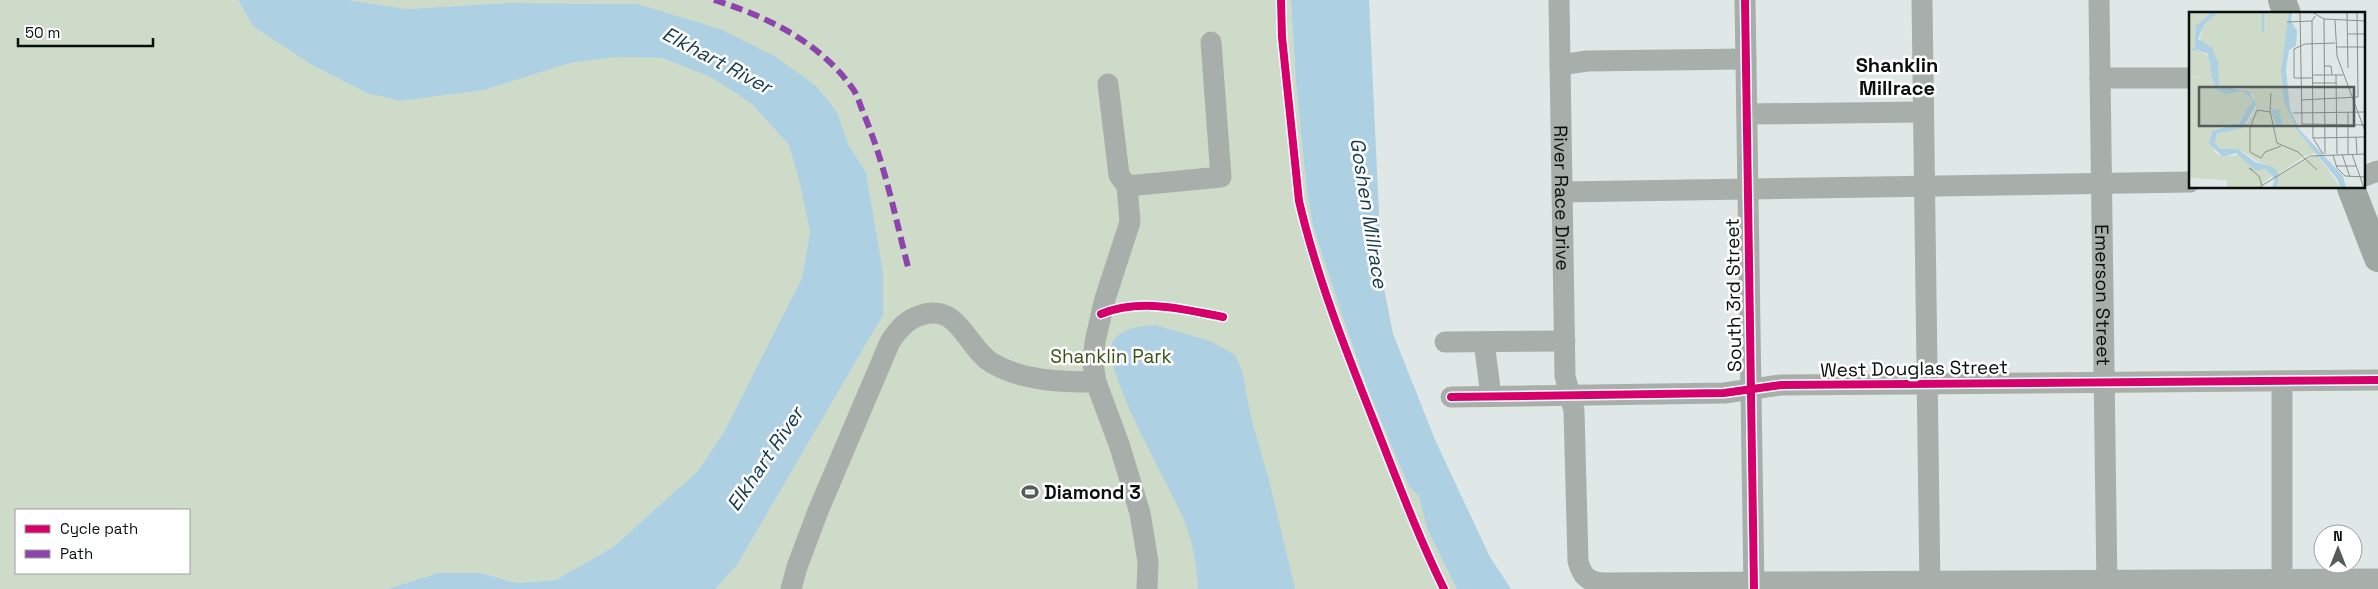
<svg xmlns="http://www.w3.org/2000/svg" width="2378" height="589" font-family="'Space Grotesk',sans-serif">
	<rect width="100%" height="100%" fill="#dfe8e6"/>
	<path fill="#cddbc8" fill-rule="evenodd" d="M0 0H238L253 26 312 65 367 93 401 101 484 90 570 63 616 57 662 58 711 77 752 104 789 145 800 184 810 232 802 278 724 432 698 471 613 547 556 580 516 583 481 573H438L387 589H0ZM16 510H189V573H16Z
		M347 0H1291L1296 83 1307 192 1313 226 1344 321 1369 392 1409 487 1419 496 1427 529 1457 589H715L737 565 883 315V272L866 172 848 144 837 112 637 4 507 3 408 9Z"/>
	<path fill="#add0e2" d="M238 0H347L408 9 507 3 637 4 720 29 776 57 816 86 837 112 848 144 866 172 883 272V315L737 565 715 589H387L438 573H481L516 583 556 580 613 547 698 471 724 432 802 278 810 232 800 184 789 145 752 104 711 77 662 58 616 57 570 63 484 90 401 101 367 93 312 65 253 26Z
		M1291 0H1369L1382 278 1393 334 1436 442 1490 557 1511 589H1457L1427 529 1419 496 1409 487 1369 392 1344 321 1313 226 1307 192 1296 83Z
		M1155 325 1210 341 1235 355 1242 371 1251 418 1269 480 1295 589H1198C1197 565 1192 537 1182 515 1169 485 1102 370 1112 344 1118 328 1141 326 1155 325Z"/>
	<g fill="none" stroke-linecap="round" stroke-linejoin="round">
		<g stroke="#a8afaa" stroke-width="21">
			<path id="s1" d="M1559 0 1565 376 1574 411 1578 561C1582 576 1587 581 1602 583L2378 579"/>
			<path d="M1745 0 1754 589"/>
			<path d="M1922 0 1930 589"/>
			<path id="s2" d="M2099 0 2107 589"/>
			<path d="M1560 65 1587 61 1746 59"/>
			<path d="M2100 78H2190"/>
			<path d="M1108 84 1119 175 1127 186 1130 222 1104 302 1095 342 1093 364 1096 382 1120 447 1140 513 1148 562 1147 589"/>
			<path d="M1747 114 1923 112"/>
			<path d="M2364 176 2378 171"/>
			<path d="M1127 186 1221 177 1211 42"/>
			<path d="M1562 192 2190 182"/>
			<path d="M1445 342 1565 341"/>
			<path d="M1484 342 1491 396"/>
			<path d="M1451 397 1724 393 1781 385 2378 380"/>
			<path d="M791 589 797 567 818 511 890 342C899 328 908 318 925 314 960 306 967 348 992 363 1023 381 1060 382 1096 382"/>
			<path d="M2282 589V381"/>
		</g>
		<path stroke="#9ea7a2" stroke-width="28" d="M2282 0 2287 14
			M2351 188 2378 258"/>
		<path stroke="#8e44ad" stroke-width="6" stroke-dasharray="12 6" stroke-linecap="butt" d="M714 0C766 16 820 42 853 89 858 96 861 108 865 117 885 165 895 216 908 267"/>
		<g stroke="#fff" stroke-width="11">
			<path id="cycleway" d="M1281 0 1282 37 1299 201C1317 278 1346 351 1375 424 1397 480 1418 536 1444 589
				M1745 0 1754 589
				M1101 314C1140 298 1184 309 1223 317
				M1451 397 1724 393 1781 385 2378 380"/>
		</g>
		<use href="#cycleway" stroke="#d6006c" stroke-width="8"/>
	</g>
	<defs>
		<g id="stadium-bare" transform="scale(1.35)"><path d="M0-5a6.5 5 0 1 0 0 10a6.5 5 0 1 0 0-10ZM-3.5-1.8h7v3.6h-7Z" fill="#545b59" stroke="#fff" stroke-width="2.5" paint-order="stroke"/></g>
	</defs>
	<g fill-rule="evenodd">
		<use href="#stadium-bare" x="1030" y="492"/>
	</g>
	<g text-anchor="middle" stroke-width="5" stroke-linejoin="round" paint-order="stroke">
		<g font-size="19" fill="#090f0d" stroke="#fff">
			<text dy="7" stroke="none"><textPath href="#s1" startOffset="198">River Race Drive</textPath></text>
			<text dy="7" stroke="none"><textPath href="#s2" startOffset="295">Emerson Street</textPath></text>
			<text transform="translate(1733 295) rotate(-91)" y="7">South 3rd Street</text>
			<text transform="translate(1914 368) rotate(-1)" y="7">West Douglas Street</text>
		</g>
		<g font-size="19" fill="#385216" stroke="#fff">
			<text x="1111" y="363">Shanklin Park</text>
		</g>
		<g font-size="19" font-weight="bold" fill="#090f0d" stroke="#fff" text-anchor="start">
			<text x="1044" y="499">Diamond 3</text>
		</g>
		<g font-size="20" font-style="italic" fill="#143b4e" stroke="#fff">
			<text transform="translate(717 60) rotate(28)" y="7">Elkhart River</text>
			<text transform="translate(1369 213) rotate(81)" y="7">Goshen Millrace</text>
			<text transform="translate(765 459) rotate(-56)" y="7">Elkhart River</text>
		</g>
		<g font-size="20" font-weight="bold" fill="#090f0d" stroke="#fff">
			<text x="1897" y="72">Shanklin<tspan x="1897" dy="23">Millrace</tspan></text>
		</g>
	</g>
	<g transform="translate(2189 12)">
		<rect width="176" height="176" fill="#dfe8e6"/>
		<path d="M0 0H22L12 9 6 35 0 38ZM29 0H100L92 57 95 88 105 115 127 141 115 144 90 162 51 138 32 137 26 131 25 124 58 112 67 96 64 83 51 76 30 74 28 49 23 36 10 30 15 13ZM9 38 21 45 23 63 4 65 5 66 23 64 26 77 34 81 53 79 61 85 62 93 55 106 46 113 35 114 21 122 26 141 34 145 51 143 67 159 77 157 84 163 68 176H38V168L0 166V39ZM128 143 152 176H88L90 164 112 149Z" fill="#cddbc8"/>
		<path d="M22 0H29L15 13 9 27 23 36 29 50 30 74 60 79 67 93 54 116 28 122 26 131 32 137H49L66 150 84 155 90 163 88 176H83L86 167 77 157 67 159 47 141 34 145 20 131 23 119 50 111 63 90 61 85 53 79 36 82 26 77 23 64 4 66 23 63 19 42 9 38 0 39 6 35 7 14ZM100 0H103L102 9 108 19 107 34 100 38 97 57 101 97 110 117 154 164 157 176H152L148 167 107 117 95 90 92 57ZM85 97 90 98 94 115H88L82 99Z" fill="#add0e2"/>
		<path fill="none" stroke="#add0e2" stroke-width="2.5" d="M74 0V20"/>
		<path fill="none" stroke="#89918f" stroke-width="1" d="M111 0 113 112 177 113M123 0 135 7 177 9M158 0 159 56M126 4 123 9 124 126 134 142M135 7 136 142M146 8 148 44 177 122M98 10 123 9M158 22H177M147 35H177M135 54H142L143 63M123 63H154M147 63 148 142M105 66V37L116 32 146 31M105 66H123M124 71H147M82 81 81 99 88 131 109 140 128 158M112 88 169 85 168 0M81 100 68 98 61 116V140L72 146 76 140 92 134M159 100V142M104 101 177 100M167 125 168 142M124 126 177 125M153 142 161 165M163 142 175 176M144 143 148 156 156 164 177 165M147 154H167M64 158 60 156 70 164 73 174M69 176 121 144 177 142"/>
		<path fill="#545b59" fill-opacity="0.15" stroke="#545b59" stroke-width="2.5" d="M10 75H165V114H10Z"/>
		<rect width="176" height="176" fill="none" stroke="#090f0d" stroke-width="2.5"/>
	</g>
	<rect x="15" y="509" width="175" height="65" fill="#ffffff" stroke="#9d9f9e"/>
	<rect x="25" y="525" width="25" height="8" fill="#d6006c" stroke="#9d9f9e"/>
	<text x="60" y="534" font-size="15" fill="#090f0d">Cycle path</text>
	<rect x="25" y="550" width="25" height="8" fill="#8e44ad" stroke="#9d9f9e"/>
	<text x="60" y="559" font-size="15" fill="#090f0d">Path</text>
	<g transform="translate(2338 549)"><circle r="24" fill="#ffffff" stroke="#9d9f9e"/>
	<path d="M0-4L9 19L0 12L-9 19Z" fill="#545b59"/>
	<text y="-8" font-size="14" font-weight="bold" text-anchor="middle" fill="#090f0d">N</text>
	</g>
	<path d="M18 38v8h135v-8" fill="none" stroke="#090f0d" stroke-width="2.5"/>
	<text x="25" y="38" font-size="15" fill="#090f0d" stroke="#ffffff" stroke-width="4" paint-order="stroke">50 m</text>
</svg>
